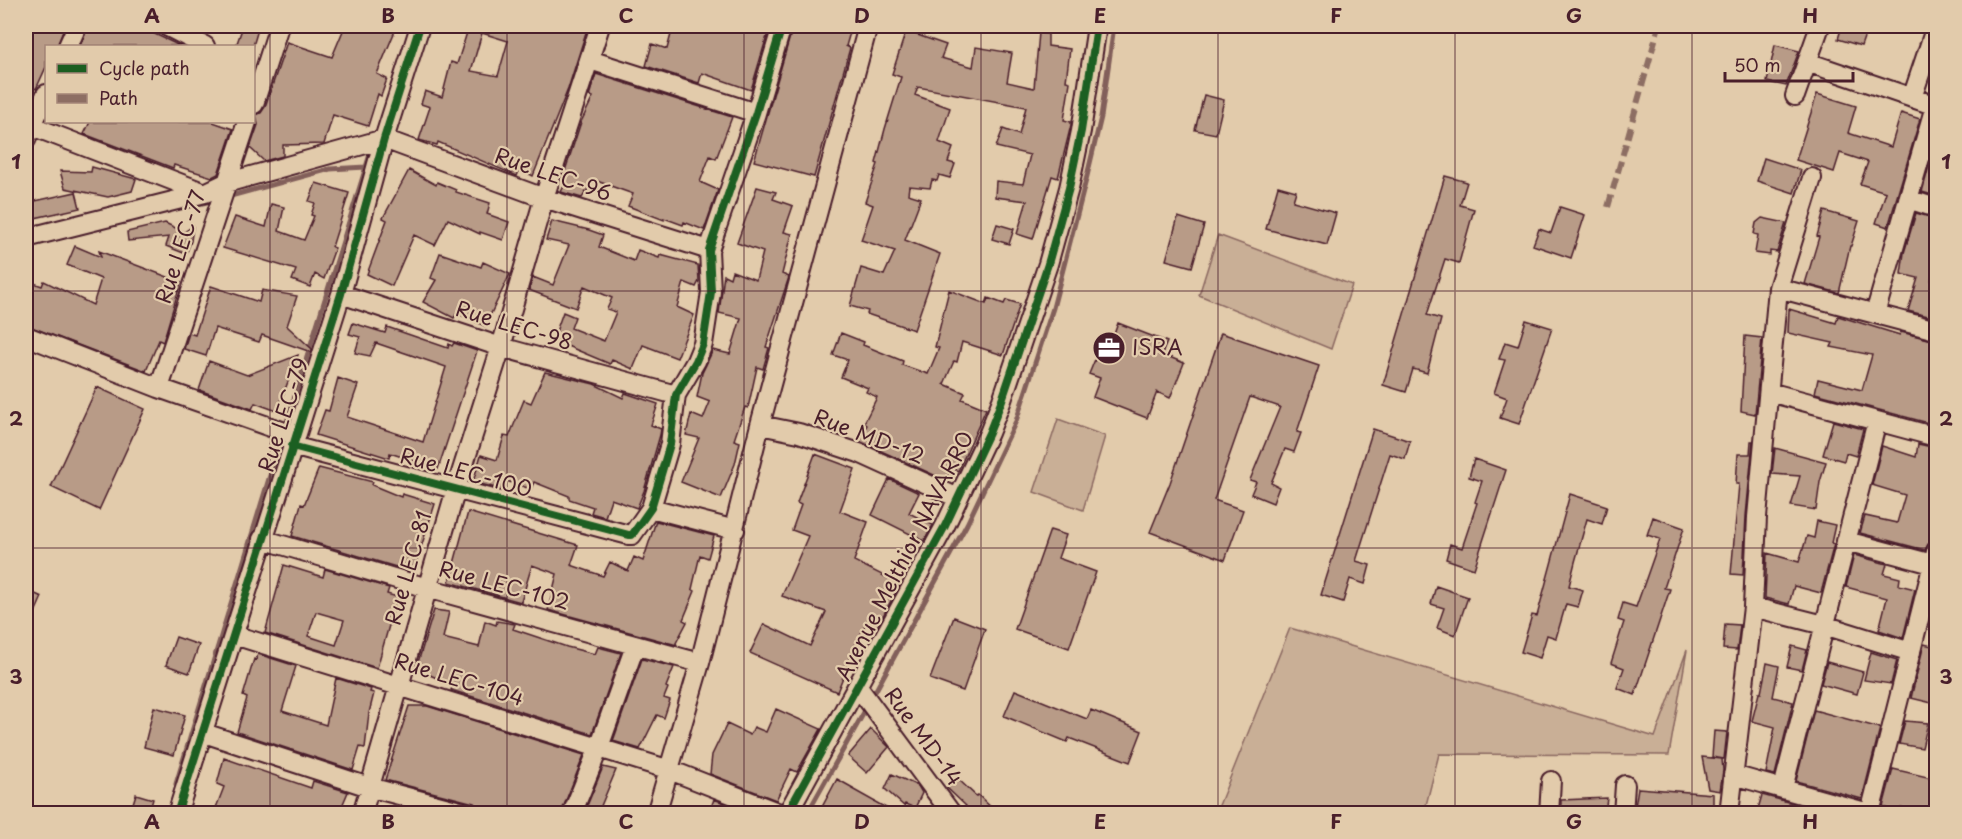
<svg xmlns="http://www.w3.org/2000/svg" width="1962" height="839" font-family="'Playpen Sans',sans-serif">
	<rect width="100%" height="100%" fill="#e2cbab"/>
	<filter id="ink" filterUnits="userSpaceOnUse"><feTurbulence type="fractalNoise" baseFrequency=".0167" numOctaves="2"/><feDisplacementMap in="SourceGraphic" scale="12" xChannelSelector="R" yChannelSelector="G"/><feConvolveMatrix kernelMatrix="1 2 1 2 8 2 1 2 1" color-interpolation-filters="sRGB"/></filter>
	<g filter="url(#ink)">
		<path fill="#c9af96" stroke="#8a6760" stroke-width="1.5" d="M1218 235 1352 285 1331 349 1199 295Z
			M1058 419 1105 436 1083 510 1034 492Z
			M1290 628 1655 737 1687 650 1669 755 1439 754 1424 813H1216Z"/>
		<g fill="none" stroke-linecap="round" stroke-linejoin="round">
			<path stroke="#825f5a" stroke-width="5" d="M366 167 373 145
				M227 197 330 169 366 167 285 428
				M184 207 216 200
				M871 699 967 524 1016 421 1053 308 1087 176 1101 117 1114 26
				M176 784 282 436
				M807 814 867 707"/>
		</g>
		<path fill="#b89b87" stroke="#4a1f2b" stroke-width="1.5" fill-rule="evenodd" d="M26 26H65L57 46H46V67L36 89 26 84Z
			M88 26H138L180 46H80Z
			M243 26H259L253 46H236Z
			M345 26H397L377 74 387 79 381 96 378 94 368 126 333 115 324 144 283 145V156L264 161 250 148 258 125 256 115 261 113 265 107 287 42 332 57Z
			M469 26H588L568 89 533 176 520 169 517 176 438 142 437 145 419 140 430 107 421 104 425 91 442 97 451 62 457 64ZM482 33 508 41 498 76 471 71Z
			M696 26H770L751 90 702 73 699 83 646 66 652 44 667 49 673 27 694 33Z
			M793 26H838L851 29 846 46 850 48 814 177 754 161Z
			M1842 26H1868L1861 46 1838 39Z
			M906 31 946 45 941 58 973 67 976 47 1012 53 1007 82 1034 88 1039 33 1048 34V46L1070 49 1066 81 1070 82 1064 120 1071 122V125L1058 178 1052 176 1033 239 1017 234 1027 201 995 197 996 181 1023 184 1030 155 996 147 1003 129 1019 135 1026 107 918 87 915 95 950 108 939 142 953 148 948 162 955 164 950 178 939 175 937 181 932 180 930 188 909 186 908 194 921 198 905 240 940 254 914 330 867 314 868 311 850 306 861 268 884 275 895 251 861 240 873 205 865 202 878 164 876 163 885 129 901 77 892 74Z
			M1775 45 1799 51 1786 86 1767 82Z
			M596 74 732 117 716 159 710 156 700 182 718 190 704 230 684 222 683 225 664 218V220L628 206 633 194 594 180 582 198 561 192 566 182 562 180 581 122 593 97 589 96Z
			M1817 94 1856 106 1848 133 1891 147 1901 113 1920 119 1888 227 1876 223 1886 192 1860 184 1868 162 1840 153 1834 172 1796 160Z
			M1204 95 1224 100 1216 134 1195 130Z
			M90 122H213L233 129 218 174 212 177 174 165 173 168 84 134Z
			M1936 141V196L1922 192Z
			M1764 158 1801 170 1794 193 1757 181Z
			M92 167 136 179 132 191 108 197 65 188 60 171 91 172Z
			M409 170 436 185 437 182 456 190V192L490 203 487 214 509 222 503 240 480 232V234L448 219 435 245 414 235 392 286 367 274 387 220 383 218Z
			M1445 176 1467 182 1460 205 1474 209 1459 263 1445 259 1427 315 1441 319 1427 373 1413 369 1406 392 1383 385Z
			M316 183 349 193 332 247 335 248 324 279 315 274 310 287 292 280 296 270 223 248 235 217 266 227 271 204 284 207 279 231 304 240 314 216 311 215 315 203 309 201Z
			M1278 186 1296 191 1293 201 1336 213 1327 245 1266 229Z
			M757 187 776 192 773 199 793 206 784 232 792 234 782 274 789 277 766 347 769 348 763 369 757 367 748 408 745 407 734 440 740 442 735 464 721 498 681 482 699 438 686 435 691 414 703 419 710 402 697 397 702 373 713 350 730 354 741 318 719 313 724 275 730 278 732 271 756 280 763 252 737 243Z
			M76 192 80 208 30 219 26 203Z
			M1560 207 1585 215 1571 258 1533 245 1539 229 1551 233Z
			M1824 211 1859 221 1851 246H1850L1839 293 1805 284 1819 237 1817 236Z
			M1916 213 1936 219 1931 241 1936 243V261H1933L1930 297 1936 298V318L1908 311 1918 278 1901 274 1904 253Z
			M1178 217 1204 225 1192 267 1166 260Z
			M1762 218 1786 223 1777 252 1770 251V255L1755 253 1758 235 1754 234 1756 223Z
			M552 221 589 230 603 235 599 247 634 261 638 250 659 258 660 255 698 265 699 281 696 287 684 282 677 307 694 315 677 358 643 345 633 369 612 360 610 364 553 340 563 312 575 317 571 328 604 341 616 312 607 309 612 298 584 286 576 308 529 290 533 277 553 285 569 245 546 240Z
			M165 223 184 232 193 226 191 241 186 254 166 246 169 237 128 241 127 232Z
			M997 224 1014 229 1009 244 992 239Z
			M75 246 101 257 99 251 181 282 163 342 159 340 146 371 26 325V280L42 286 44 281 93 305 101 279 67 265Z
			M440 253 481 267 483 262 510 274 485 326 457 313 454 318 423 302 436 280 431 278Z
			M211 286 259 302 262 290 297 296 287 326 312 349 311 352 262 335 259 342 215 328 206 356 184 349 189 333 195 335Z
			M949 290 986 304 988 298 1004 304 1006 300 1020 304 1003 355 962 342 957 362 954 361 944 384 965 393 962 399 986 409 958 471 952 468 945 480 859 441 867 425 864 423 877 397 866 392 868 388 841 377 848 360 833 355 841 333 864 342 863 345 903 361 902 365 928 374 939 348 935 347Z
			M1789 309 1836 323 1838 316 1900 335 1901 332 1936 341V425L1815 393 1818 379 1862 390 1872 355 1831 347 1833 343 1788 333Z
			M1526 320 1552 328 1519 424 1500 418 1507 398 1494 393 1505 360 1499 359 1505 342 1518 346Z
			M353 323 385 333 387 327 448 348 449 344 452 346 454 343 477 351 438 469 390 453 389 458 316 435 325 410 329 411 338 378 358 385 347 417 423 442 446 367 376 343 370 356 355 353 360 337 349 334Z
			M1118 323 1167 342 1162 354 1184 363 1170 398 1157 392 1147 418 1093 397 1100 378 1089 374 1103 340 1111 343Z
			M1221 333 1319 366 1297 432 1301 433 1294 452 1285 449 1271 483 1279 487 1273 503 1251 494 1256 482 1250 480 1280 407 1250 397 1214 500 1243 510 1225 560 1150 532 1170 483Z
			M1745 336 1762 338 1755 414 1741 411Z
			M298 355 277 411 255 403 252 409 199 390 209 361 247 375Z
			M545 372 594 384 623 398 625 393 658 404 651 425 661 429 660 435 644 491 637 508 611 499 605 517 591 513 593 507 569 499V496L534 482 531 489 503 480 500 489 473 482 481 455 497 460 504 436 509 437 524 400 531 403Z
			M97 387 145 409 99 510 51 487Z
			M1833 421 1863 429 1856 456 1846 453 1844 461 1823 455Z
			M1373 429 1410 441 1405 459 1390 454 1356 561 1370 565 1365 584 1350 579 1343 602 1321 595Z
			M1751 441H1753L1746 516 1743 575 1731 574 1739 484H1736L1738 454H1750Z
			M1918 444 1936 448V541L1928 544 1925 550 1860 533 1865 516 1897 523 1905 495 1872 485 1882 446 1916 457Z
			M1775 448 1826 462 1820 482 1816 510 1791 506 1800 476 1772 474Z
			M815 454 855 469 840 511 868 522 854 561 900 584 877 627 867 621 843 672H845L837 692 750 653 764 624 810 646 826 612 782 596 808 536 792 530 801 505 797 503Z
			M1474 459 1506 470 1474 569 1446 559 1450 544 1462 548 1477 503 1475 502 1482 481 1469 477Z
			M319 468 373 482 372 485 401 497 402 494 435 504 413 572 292 536 301 504 304 505Z
			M889 479 919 493 909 513 933 525 924 541 872 515Z
			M1570 494 1607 506 1602 524 1587 519 1575 562 1569 586 1583 590 1578 607 1566 604 1556 638 1547 635 1540 658 1521 652 1532 615 1537 616Z
			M468 512 578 545 571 565 603 576 610 562 628 571 634 557 643 561 656 521 714 536 708 558 700 555 692 589 695 591 683 620 687 622 676 643 677 645 548 610 557 574 532 565 521 602 449 582Z
			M1653 517 1684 528 1664 588 1670 589 1635 695 1617 688 1624 668 1611 663 1624 622 1618 620 1623 603 1636 607 1660 539 1647 535Z
			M1817 521 1835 525 1831 543 1834 544 1821 593 1794 586 1789 604 1765 598 1767 553 1799 562 1807 536 1814 538Z
			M1050 530 1066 535 1058 558 1096 572 1069 648 1015 629Z
			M1854 555 1887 564 1884 574 1900 578 1899 585 1915 589 1903 638 1879 630 1887 598 1846 587Z
			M284 565 323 577 325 569 389 588 387 594 397 597 377 668 265 633ZM316 612 344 620 336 645 308 636Z
			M1436 586 1468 597 1455 635 1437 628 1444 608 1431 604Z
			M26 590 42 597 26 633Z
			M434 610 449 612 443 638 479 647 485 621 496 625 497 621 515 624 513 629 567 647 595 654 598 647 621 653 592 734 451 690 453 685 416 669Z
			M954 617 985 629 963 691 930 679Z
			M1725 624 1740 625 1737 650 1723 649Z
			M176 637 199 645 189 673 166 665Z
			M1924 644 1936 647V704L1911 698Z
			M1792 646 1807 650 1802 670 1787 667Z
			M1871 652 1897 660 1891 684 1864 680Z
			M258 654 296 666 282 711 326 725 336 678 371 689 370 692 374 693 369 713 365 748 360 747 353 770 237 732 247 698 243 696 254 659 256 660Z
			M642 659 674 667 666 687 668 688 664 698 670 700 664 718 657 715 640 749 613 741Z
			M1827 662 1863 672 1857 694 1821 684Z
			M1767 663 1779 666 1773 697 1793 702 1775 775 1766 773 1775 727 1752 721 1759 693H1761Z
			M1015 690 1087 719 1091 710 1142 731 1130 762 1069 738 1067 742 1004 716Z
			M409 706H427L584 755 561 813H489L482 811 474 803 385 780Z
			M154 707 185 715 174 755 144 747Z
			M776 709 821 729 797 772 791 769 776 800 710 774 712 755 727 724 750 735 754 727 766 732Z
			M1814 710 1880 728 1862 799 1796 781Z
			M1905 721 1928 723 1922 748 1899 744Z
			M871 729 889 747 867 773 848 756Z
			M1714 731 1727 732 1724 759 1712 757Z
			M1702 757 1722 759 1723 770 1720 791 1708 789Z
			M224 758 311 788 313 781 348 792 339 813H214L224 787 217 784Z
			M603 767 616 770 598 813H584Z
			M1893 769 1936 779V813H1924L1901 808 1899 813 1883 807Z
			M892 774 918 786 922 793 915 808 905 804 904 806 885 789Z
			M957 778 976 796 978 795 997 813H963L962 810 966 806 947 788Z
			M837 779 853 788 852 789 895 813H829L821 809Z
			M1638 788 1713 794V813H1634Z
			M136 794 153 799 149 813H130Z
			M1762 795 1829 813H1778L1758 809Z
			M1607 798 1605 813H1561V800Z
			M714 799 739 809 737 813H709Z"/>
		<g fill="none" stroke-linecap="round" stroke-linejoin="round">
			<g stroke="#4a1f2b" stroke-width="22">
				<path id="minor" d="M166 26 205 46
					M68 46 77 26
					M590 60 756 113
					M1807 62 1936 106
					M1795 96 1820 26
					M1912 98 1936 26
					M254 104 279 26
					M32 126 205 193
					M26 140 46 94
					M1908 199 1936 208
					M26 238 205 193 226 183 384 139 544 198 709 250
					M1778 288 1936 330
					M341 294 501 347 676 395
					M1875 314 1935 106
					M26 336 159 388 296 436
					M159 388 247 122
					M1769 392 1936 437
					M760 425 799 433 859 453 958 498
					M292 446 629 535H632L651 508 670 444 676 395 696 361 703 344 711 292 709 250 756 113 782 26
					M651 508 735 530
					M262 539 427 588 700 663
					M1846 541 1936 565
					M1753 607 1824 625 1911 652
					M234 635 670 770 782 814
					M858 687 952 814
					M204 733 369 787 471 814
					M1733 775 1872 814
					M1783 788 1877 421
					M1870 813 1936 552
					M177 814 341 294 384 139 420 26
					M362 814 456 489 501 347 544 198 600 26
					M572 814 599 747 635 646
					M656 814 700 663 760 425 868 26
					M787 814 945 526 989 433 1002 400 1048 264 1069 188 1081 131 1097 26
					M1549 814 1551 781
					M1623 814 1625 785
					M1729 814 1753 607 1757 517 1778 288 1812 178"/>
			</g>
			<use href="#minor" stroke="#e2cbab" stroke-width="18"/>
			<path stroke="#8d6e63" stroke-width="6" stroke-dasharray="12 6" stroke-linecap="butt" d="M1608 207 1659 26"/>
			<g stroke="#e2cbab" stroke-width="11">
				<path id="cycleway" d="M292 446 629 535H632L651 508 670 444 676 395 696 361 703 344 711 292 709 250 756 113 782 26
					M177 814 341 294 384 139 420 26
					M787 814 945 526 989 433 1002 400 1048 264 1069 188 1081 131 1097 26"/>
			</g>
			<use href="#cycleway" stroke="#1b5e20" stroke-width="8"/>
		</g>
	</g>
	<path fill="none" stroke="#4a1f2b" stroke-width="1.5" stroke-opacity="0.55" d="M270 26V814M507 26V814M744 26V814M981 26V814M1218 26V814M1455 26V814M1692 26V814M26 291H1936M26 548H1936"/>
	<defs>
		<g id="office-disc" transform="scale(1.725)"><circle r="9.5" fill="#4a1f2b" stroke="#e2cbab"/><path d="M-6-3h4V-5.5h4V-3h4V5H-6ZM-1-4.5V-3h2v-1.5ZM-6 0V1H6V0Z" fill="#fff"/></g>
	</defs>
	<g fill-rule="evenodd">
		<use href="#office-disc" x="1109" y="348"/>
	</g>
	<g text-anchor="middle" stroke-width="4.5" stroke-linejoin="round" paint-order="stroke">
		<g font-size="21" fill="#4a1f2b" stroke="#e2cbab">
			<text transform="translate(553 175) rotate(19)" y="7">Rue LEC-96</text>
			<text transform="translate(181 247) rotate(-72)" y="7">Rue LEC-77</text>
			<text transform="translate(514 326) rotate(17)" y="7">Rue LEC-98</text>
			<text transform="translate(284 415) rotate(-72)" y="7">Rue LEC-79</text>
			<text transform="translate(869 437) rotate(21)" y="7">Rue MD-12</text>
			<text transform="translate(466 473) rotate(15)" y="7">Rue LEC-100</text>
			<text transform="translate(905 556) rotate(-63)" y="7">Avenue Melthior NAVARRO</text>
			<text transform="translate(409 568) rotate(-74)" y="7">Rue LEC-81</text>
			<text transform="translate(504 586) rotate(15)" y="7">Rue LEC-102</text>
			<text transform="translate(459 680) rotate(17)" y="7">Rue LEC-104</text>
			<text transform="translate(923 737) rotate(54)" y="7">Rue MD-14</text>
		</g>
		<g font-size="21" fill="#4a1f2b" stroke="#e2cbab" text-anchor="start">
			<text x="1132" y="355">ISRA</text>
		</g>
	</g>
	<rect width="1962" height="839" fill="none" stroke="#e2cbab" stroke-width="66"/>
	<rect x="45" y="45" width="210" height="78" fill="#e2cbab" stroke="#a58678" stroke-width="1.5"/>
	<rect x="57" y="64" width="30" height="9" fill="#1b5e20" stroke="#a58678" stroke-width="1.5"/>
	<text x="99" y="75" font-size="18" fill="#4a1f2b">Cycle path</text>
	<rect x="57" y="94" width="30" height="9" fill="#8d6e63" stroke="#a58678" stroke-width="1.5"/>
	<text x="99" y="105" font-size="18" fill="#4a1f2b">Path</text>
	<path d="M1725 72v9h128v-9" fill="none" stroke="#4a1f2b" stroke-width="3"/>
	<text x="1734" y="72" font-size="18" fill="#4a1f2b" stroke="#e2cbab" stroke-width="4.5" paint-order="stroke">50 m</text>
	<rect x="33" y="33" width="1896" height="773" fill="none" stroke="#4a1f2b" stroke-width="2"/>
	<g font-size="20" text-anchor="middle" font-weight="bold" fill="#4a1f2b">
		<text x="152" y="23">A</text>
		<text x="388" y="23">B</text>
		<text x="626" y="23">C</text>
		<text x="862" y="23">D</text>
		<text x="1100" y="23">E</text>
		<text x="1336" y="23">F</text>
		<text x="1574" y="23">G</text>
		<text x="1810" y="23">H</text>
		<text x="16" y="169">1</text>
		<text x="1946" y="169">1</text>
		<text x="16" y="426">2</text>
		<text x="1946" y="426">2</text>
		<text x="16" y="684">3</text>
		<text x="1946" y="684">3</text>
		<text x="152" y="829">A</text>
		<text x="388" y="829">B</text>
		<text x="626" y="829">C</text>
		<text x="862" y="829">D</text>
		<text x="1100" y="829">E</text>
		<text x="1336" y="829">F</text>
		<text x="1574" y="829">G</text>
		<text x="1810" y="829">H</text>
	</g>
</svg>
